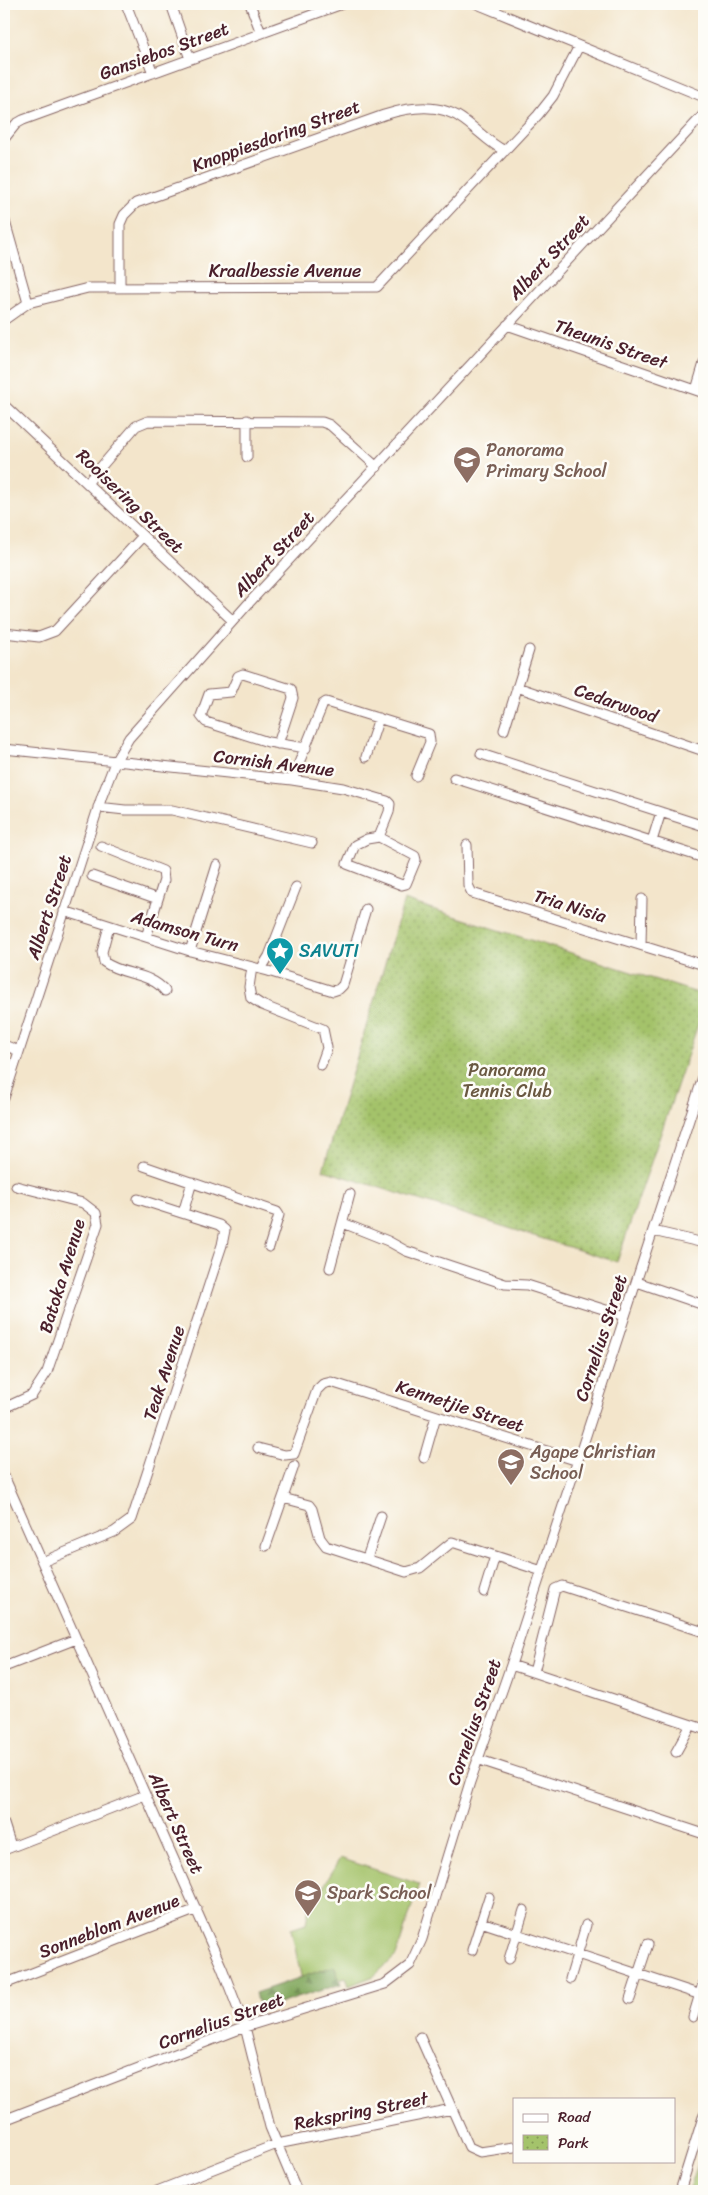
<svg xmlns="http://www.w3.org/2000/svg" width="708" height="2195" font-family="Sriracha,sans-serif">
	<defs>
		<pattern id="forest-firs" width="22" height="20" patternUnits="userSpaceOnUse" patternTransform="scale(1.25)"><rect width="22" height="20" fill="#83a95f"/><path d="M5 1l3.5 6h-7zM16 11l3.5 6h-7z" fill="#6d894f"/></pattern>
		<pattern id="park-dots" width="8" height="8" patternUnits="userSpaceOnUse" patternTransform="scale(1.25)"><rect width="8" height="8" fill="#a4c36b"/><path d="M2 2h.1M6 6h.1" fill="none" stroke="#889e58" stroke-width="1.8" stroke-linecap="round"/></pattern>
	</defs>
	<rect width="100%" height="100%" fill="#fdfcf7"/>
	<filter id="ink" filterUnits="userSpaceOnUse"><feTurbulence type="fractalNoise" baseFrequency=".02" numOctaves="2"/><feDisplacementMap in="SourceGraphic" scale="10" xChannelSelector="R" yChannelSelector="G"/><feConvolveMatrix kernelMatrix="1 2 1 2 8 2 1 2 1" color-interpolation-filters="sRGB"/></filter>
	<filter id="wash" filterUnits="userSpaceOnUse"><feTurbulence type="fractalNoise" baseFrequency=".0096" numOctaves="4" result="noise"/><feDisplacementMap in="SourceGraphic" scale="20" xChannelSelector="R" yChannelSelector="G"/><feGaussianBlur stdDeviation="1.12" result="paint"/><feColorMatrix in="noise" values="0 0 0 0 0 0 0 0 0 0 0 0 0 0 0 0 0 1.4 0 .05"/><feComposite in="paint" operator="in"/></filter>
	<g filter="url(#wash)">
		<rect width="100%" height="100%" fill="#f3e5cb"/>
		<path fill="#a4c36b" stroke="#77714b" d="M340 1858 419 1884 396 1956 374 1976 349 1986 346 1977 304 1990 291 1929 306 1924 310 1899 317 1898Z"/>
		<path fill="url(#forest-firs)" stroke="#666445" d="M334 1966 341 1984 260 2010 255 1993Z"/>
		<path fill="url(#park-dots)" stroke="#77714b" d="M404 900 704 995V1007L617 1262 323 1170Z
			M704 2145V2191H689Z"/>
	</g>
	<g filter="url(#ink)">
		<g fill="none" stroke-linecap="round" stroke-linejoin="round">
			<g stroke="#856463" stroke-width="11">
				<path id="minor" d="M126 4 153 73
					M171 4 190 59
					M250 4 261 33
					M477 4 704 97
					M4 139 16 124 23 120 342 4
					M4 218 28 303
					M120 287V224L124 215 136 203 384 115C410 107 441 102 465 121 479 131 490 144 505 151
					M4 320 28 303 88 288 377 287 538 115 553 96 579 46
					M507 325 704 393
					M696 390 704 363
					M4 405 233 621
					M247 420V457
					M88 482 136 426 148 421 322 422 330 425 377 467
					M4 633 39 637 55 631 142 537
					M517 687 704 751
					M504 730 529 650
					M278 744 293 698 291 689 243 674 238 676 231 692 209 694 201 716 206 722 268 742 306 748
					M4 749 292 780 343 788 387 801 390 804 389 812 379 837
					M481 754 704 826
					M366 757 379 718
					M454 778 704 858
					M292 780 323 704 326 702 429 734 430 742 416 776
					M98 807 125 810H172L312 843
					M379 837 415 856 416 860 406 884 402 885 347 864 355 845 367 839Z
					M652 841 661 812
					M467 845 468 885 472 893 704 965
					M101 846 163 871 164 880 146 937
					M92 876 158 899
					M64 911 190 951 268 971 333 991 339 989 343 985 366 909
					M109 926 102 952 104 962C123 976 150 972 165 991
					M641 945 642 899
					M190 951 217 865
					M252 967 249 987 251 998 262 1005 323 1029 327 1048 321 1065
					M261 969 269 956 296 887
					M4 1045 19 1051
					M4 1098 102 796 116 760 129 738 248 604 704 114
					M144 1166 277 1212 279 1215 269 1247
					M183 1213 192 1182
					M343 1223 388 1241 406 1251 505 1284 527 1285 625 1316
					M653 1231 704 1243
					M330 1268 350 1194
					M637 1282 704 1305
					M4 1408 32 1395 47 1372 98 1224 96 1213 83 1203 16 1186
					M258 1448 285 1455 294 1454 317 1390 323 1384 331 1382 578 1461
					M424 1458 436 1416
					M4 1476 222 1968 245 2027 270 2127 297 2191
					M283 1498 309 1505 312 1509 320 1538 326 1546 406 1572 420 1568 452 1542 542 1571
					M266 1546 294 1466
					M367 1558 381 1516
					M42 1562 114 1532 132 1519 222 1245 225 1230 219 1225 138 1199
					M484 1592 495 1556
					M511 1665 704 1729
					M4 1667 76 1639
					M534 1672 555 1589 562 1586 704 1632
					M676 1752 691 1725
					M477 1759 704 1834
					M4 1824 11 1846
					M4 1850 145 1795
					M481 1922 704 1996
					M472 1950 489 1897
					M509 1959 524 1910
					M570 1979 586 1925
					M4 1984 197 1909
					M630 1999 648 1944
					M693 2017 704 1980
					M420 2037 469 2147 480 2152 514 2147
					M4 2120 245 2027 385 1984 410 1965 422 1939 470 1782 511 1665 704 1074
					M157 2191 277 2144 452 2109
					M680 2191 704 2114"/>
			</g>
			<use href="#minor" stroke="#fff" stroke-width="9"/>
		</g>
	</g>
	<defs>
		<g id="school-pin" transform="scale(1.4375)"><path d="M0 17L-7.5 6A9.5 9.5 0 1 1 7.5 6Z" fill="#8d6e63" stroke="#fdfcf7"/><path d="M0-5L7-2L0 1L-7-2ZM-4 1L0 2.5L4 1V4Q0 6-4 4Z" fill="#fff"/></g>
		<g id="sight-pin" transform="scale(1.4375)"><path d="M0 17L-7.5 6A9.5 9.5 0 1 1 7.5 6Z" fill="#0f9aa8" stroke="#fdfcf7"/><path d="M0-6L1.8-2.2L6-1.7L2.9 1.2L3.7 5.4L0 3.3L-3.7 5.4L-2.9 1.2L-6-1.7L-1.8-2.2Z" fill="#fff"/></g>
	</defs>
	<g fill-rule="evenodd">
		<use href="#school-pin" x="467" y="460"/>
		<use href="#sight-pin" x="280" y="951"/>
		<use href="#school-pin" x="511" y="1462"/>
		<use href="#school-pin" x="308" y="1893"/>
	</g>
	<g text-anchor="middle" stroke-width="5" stroke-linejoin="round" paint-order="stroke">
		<g font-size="18" fill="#4a1f2b" stroke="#fdfcf7">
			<text transform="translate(164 51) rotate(-20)" y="6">Gansiebos Street</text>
			<text transform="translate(276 136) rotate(-20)" y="6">Knoppiesdoring Street</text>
			<text transform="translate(549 257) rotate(-47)" y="6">Albert Street</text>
			<text x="285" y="277">Kraalbessie Avenue</text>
			<text transform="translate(611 344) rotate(19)" y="6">Theunis Street</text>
			<text transform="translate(130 501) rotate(44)" y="6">Rooisering Street</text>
			<text transform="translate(274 554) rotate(-47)" y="6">Albert Street</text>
			<text transform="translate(616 703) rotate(19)" y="6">Cedarwood</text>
			<text transform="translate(274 763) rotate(7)" y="6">Cornish Avenue</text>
			<text transform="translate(570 906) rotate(17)" y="6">Tria Nisia</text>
			<text transform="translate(49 907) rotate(-72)" y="6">Albert Street</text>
			<text transform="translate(185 931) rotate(16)" y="6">Adamson Turn</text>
			<text transform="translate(62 1276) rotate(-73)" y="6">Batoka Avenue</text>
			<text transform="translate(601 1338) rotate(-72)" y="6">Cornelius Street</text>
			<text transform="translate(164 1373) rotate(-72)" y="6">Teak Avenue</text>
			<text transform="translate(460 1406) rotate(18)" y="6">Kennetjie Street</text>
			<text transform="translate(474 1722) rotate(-71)" y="6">Cornelius Street</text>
			<text transform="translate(176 1823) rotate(66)" y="6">Albert Street</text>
			<text transform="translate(109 1926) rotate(-21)" y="6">Sonneblom Avenue</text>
			<text transform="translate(221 2021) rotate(-20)" y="6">Cornelius Street</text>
			<text transform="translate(361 2111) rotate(-11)" y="6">Rekspring Street</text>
		</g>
		<g font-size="18" fill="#785e54" stroke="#fdfcf7" text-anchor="start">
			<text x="486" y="456">Panorama<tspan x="486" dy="21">Primary School</tspan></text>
			<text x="530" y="1458">Agape Christian<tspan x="530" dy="21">School</tspan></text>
			<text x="327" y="1899">Spark School</text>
		</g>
		<g font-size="18" fill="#0d838f" stroke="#fdfcf7" text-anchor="start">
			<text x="299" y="957">SAVUTI</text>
		</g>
		<g font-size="18" fill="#6a5841" stroke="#fdfcf7">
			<text x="507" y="1076">Panorama<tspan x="507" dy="21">Tennis Club</tspan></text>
		</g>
	</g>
	<rect width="708" height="2195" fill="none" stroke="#fdfcf7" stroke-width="20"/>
	<rect x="513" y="2098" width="162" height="65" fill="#fdfcf7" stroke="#b5a4a5"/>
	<rect x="523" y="2114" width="25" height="8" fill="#ffffff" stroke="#b5a4a5"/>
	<text x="558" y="2122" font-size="15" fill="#4a1f2b">Road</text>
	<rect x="523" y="2135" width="25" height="15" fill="url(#park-dots)" stroke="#b5a4a5"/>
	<text x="558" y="2148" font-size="15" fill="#4a1f2b">Park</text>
</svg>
